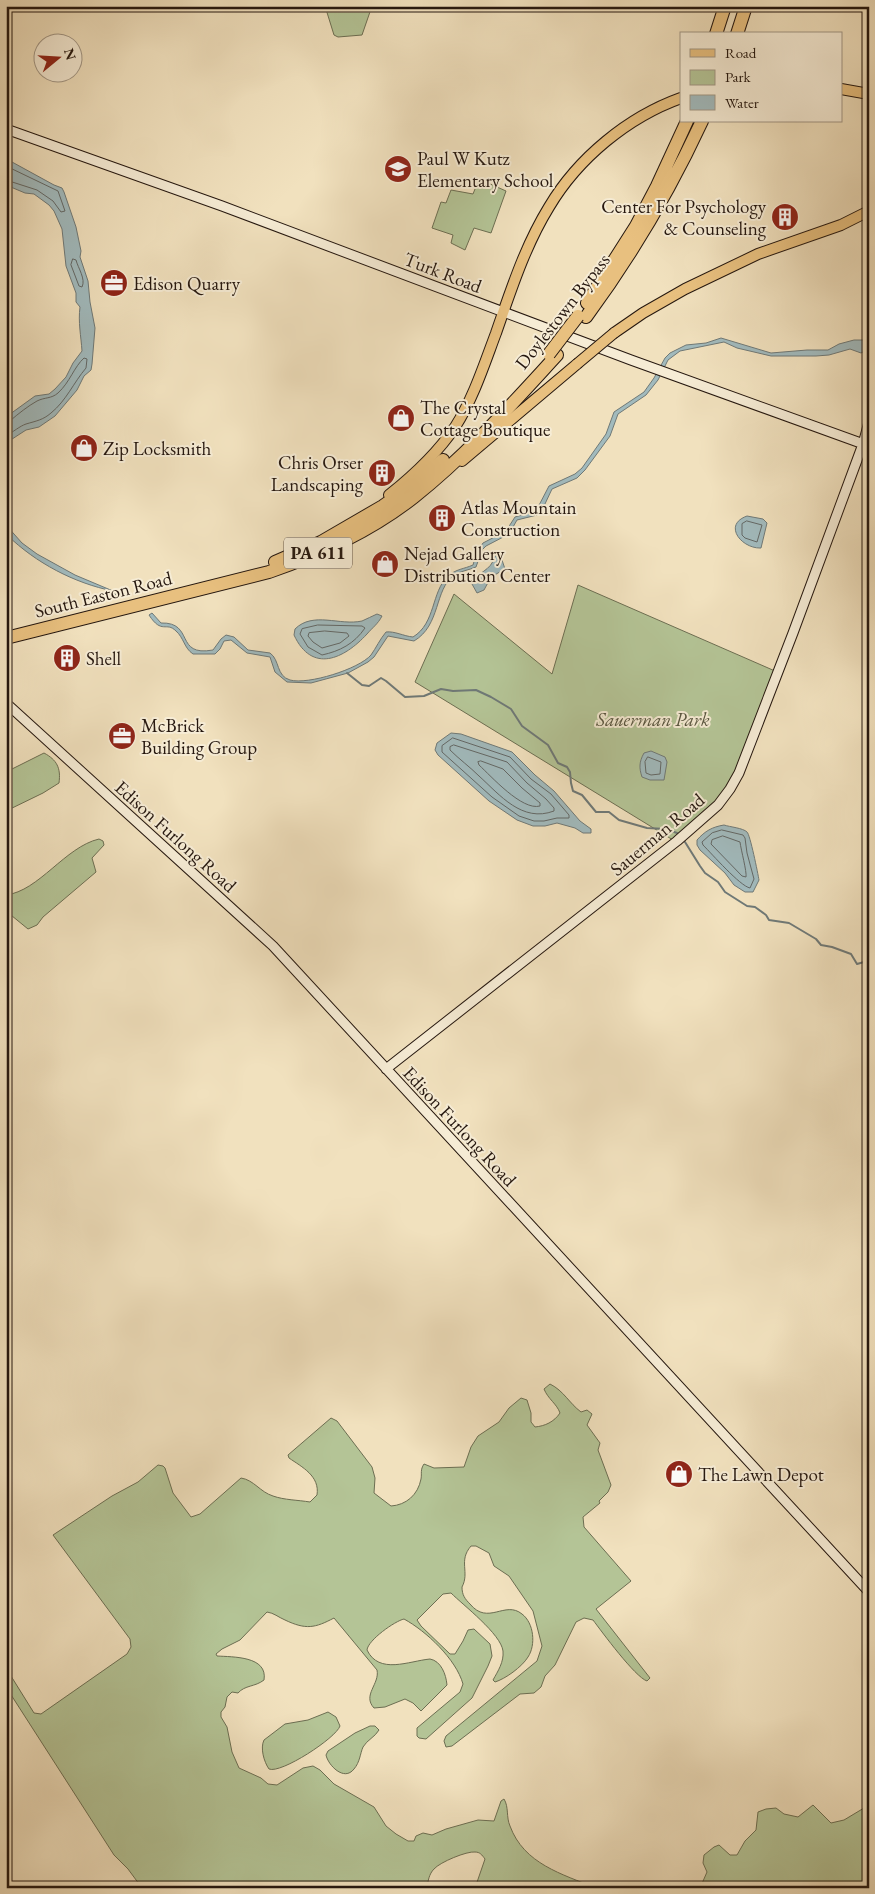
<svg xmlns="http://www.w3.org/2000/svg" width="875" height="1894" font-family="'EB Garamond',serif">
	<rect width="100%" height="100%" fill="#f1e1be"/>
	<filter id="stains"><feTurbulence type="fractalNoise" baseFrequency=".004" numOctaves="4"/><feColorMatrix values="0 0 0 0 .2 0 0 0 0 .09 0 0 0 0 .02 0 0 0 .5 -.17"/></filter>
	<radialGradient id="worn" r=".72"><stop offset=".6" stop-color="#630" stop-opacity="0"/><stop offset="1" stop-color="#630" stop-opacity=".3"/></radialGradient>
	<path fill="#b4c496" stroke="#6c6e52" d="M325 6H372L362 35 338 37 334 35Z
		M479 179 506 191 491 233 474 228 465 250 451 243 453 235 432 228 441 202 446 203 451 190 473 194Z
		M578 585 775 671C758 713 740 778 708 810 698 821 684 830 673 840L415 682 454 594 552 674Z
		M44 753C57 760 61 768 59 783L43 793 6 811V772Z
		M99 839 103 841 104 845 92 858 96 872 43 917 37 925 28 929 6 911V895C39 891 65 847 99 839Z
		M550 1384C564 1391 569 1403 581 1412L587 1410 592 1414 587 1425 600 1443 598 1450 611 1485 608 1492 599 1501 600 1503 583 1517 584 1527 631 1581 596 1609 650 1678 647 1681C635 1677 602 1632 593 1620L584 1618 576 1622 555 1665 545 1676 541 1687 534 1693 520 1694 452 1746 446 1747 444 1741 446 1736 537 1661 542 1646 533 1611 509 1576 494 1566 489 1553 476 1546H471C458 1561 470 1572 462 1587 462 1595 465 1599 470 1604 488 1626 505 1600 522 1614 534 1623 536 1645 528 1657 522 1667 505 1679 495 1682L493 1680C498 1671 504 1662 503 1651 501 1634 463 1605 451 1593L443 1594 417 1620 421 1626 450 1654H455L463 1641 468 1630 474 1629 490 1644 492 1656 488 1666 472 1698 426 1739 419 1738 417 1736V1728L460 1692 463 1684C456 1659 426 1631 404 1619 395 1621 368 1640 367 1650 379 1675 409 1661 430 1659 441 1661 446 1674 447 1685L421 1711 413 1703 405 1699 385 1707 374 1708C362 1695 380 1684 377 1670L334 1618C315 1628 306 1630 285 1620 278 1617 274 1613 267 1612L240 1640 222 1649 216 1654 217 1656C233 1657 268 1656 264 1680 255 1687 245 1685 238 1693L232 1692 227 1697 225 1707 221 1712V1717L227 1727 232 1752 239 1768 261 1778 268 1784 277 1785 303 1768 313 1766 320 1770 334 1784 374 1807 386 1826 396 1834 408 1841H414L416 1836 423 1833 432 1835 446 1829 478 1820 494 1821 501 1801 504 1799C509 1807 506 1817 510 1826 524 1864 562 1874 596 1888H475L485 1859C482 1855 480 1852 475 1852 467 1851 440 1862 434 1869 429 1874 428 1881 427 1888H142L128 1869 114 1855 6 1687V1668L34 1713 41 1714 127 1654 131 1647 130 1639 53 1535 112 1496 138 1482 158 1465 163 1466 165 1468 173 1493 191 1517 200 1514 241 1478C254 1480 260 1492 273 1496 284 1500 298 1500 310 1502L317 1495C320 1476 302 1467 289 1458L288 1455 331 1418 337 1421 372 1467 375 1478 374 1493 391 1506C406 1505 418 1495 421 1479 422 1473 420 1470 424 1464L434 1468 464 1467 471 1447 478 1436 499 1422 509 1408 521 1398 527 1400 531 1413V1422L535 1427C545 1426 554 1422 560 1413 557 1404 548 1399 544 1389Z
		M328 1712 336 1717 340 1726C336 1738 281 1774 269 1769 264 1762 260 1748 264 1740L285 1724 308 1720Z
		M370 1726H375L379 1730C375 1737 367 1740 363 1747 360 1754 360 1762 354 1769 344 1782 328 1765 326 1755L328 1751 355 1733Z
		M813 1805 831 1823 844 1820 869 1805V1888H700L707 1872 703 1863 704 1855 714 1847 719 1845 730 1855H737L745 1841 756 1830 758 1812 766 1809 776 1808 784 1814 798 1817Z"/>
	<path fill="#a1babd" stroke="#6f7977" d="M6 161 12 162 54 185 62 188 64 192 76 227 81 251 80 257 88 281 90 302 95 328 92 364 91 370 84 376 77 390 55 416 39 427 26 430 6 443V417L35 396 49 394 55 389 66 377 73 363 82 351C81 336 78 322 80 307L76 302V293L66 266 62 229 54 211 49 205 34 194 25 193 6 185Z
		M721 338 771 353 807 350H828L839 344 854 340H867L869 349 861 353 850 349 829 355 816 356H771L737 348 724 342 680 351 668 360 658 380 646 395 618 414 610 436 585 470 577 478 552 489 544 506 537 515 517 520 509 534 486 546 482 550 476 567C469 570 461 571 454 575 434 590 441 625 414 641L388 636 374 657 368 662 348 673 311 683 287 682 275 672 270 657 247 653 231 640 224 641 220 649 215 654H193C184 648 184 638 176 631 166 621 162 635 149 615L152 613 161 623C195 622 174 657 213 650L221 639 226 635 234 637 248 650 270 653C280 660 276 676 290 680 308 685 359 669 371 655 376 648 380 639 386 632 395 631 403 636 413 637 436 623 431 592 448 576 456 569 464 569 473 565L477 551 483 543 506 531 515 517 536 511 549 486 575 474 582 468 606 434 614 412 644 392 654 378 665 358 670 353 686 345 706 343Z
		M747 516 763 519 767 523 761 548C742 549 722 525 747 516Z
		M6 525 22 543 37 554 75 575 113 591C74 583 36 563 7 535Z
		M498 555 502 560 505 569 491 577 484 590 477 593 472 584C477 571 491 572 495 556Z
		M377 614 382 616C378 624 372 628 367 634 344 659 312 674 294 635L295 629C313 611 340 626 362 621 367 619 372 616 377 614Z
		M451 733 461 734 512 752 535 775 554 791 580 821 591 829V833H583L575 828 557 823 545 826H533L517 820 489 801 438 755 435 750 437 743Z
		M651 751 665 757 667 762 664 780H650L642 777C639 768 639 762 644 753Z
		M724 825C730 827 743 828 747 832 750 834 758 874 759 880L753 892H745L734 885 725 873 700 850 697 845V840C705 831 712 827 724 825Z"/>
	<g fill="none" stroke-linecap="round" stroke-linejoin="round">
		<path stroke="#636866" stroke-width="1" d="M6 166 58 191 65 211 61 212 53 201 37 190 6 180
			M73 259 76 260C78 268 86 279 82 287L79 286 71 265Z
			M6 421 11 420C18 414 28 406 37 401 45 397 51 399 58 393 70 382 74 367 84 358L87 359 86 368C74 382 66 401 51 413 43 420 36 421 26 424 20 426 13 432 6 436
			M747 521 762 525 757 542 745 538 742 535V524Z
			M318 625 362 626 365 628C354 644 340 651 322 655L308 647 300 634 302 629Z
			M325 631 347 633 349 636 340 643 322 648 313 642 308 636 309 633Z
			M453 738 510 757 531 779 551 794 569 815V818H557L544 821H534L519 816 492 797 442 752V746Z
			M454 745 507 762 527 783 546 799 554 808V811C522 823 500 795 479 776 470 767 459 759 450 750V747Z
			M648 757 661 762 660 774 651 775 646 773 645 762Z
			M481 761 503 769 522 788 540 803V806C522 811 491 776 479 765L478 762Z
			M722 830 743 835 745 838 747 853 754 879 750 888C740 886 712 854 703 845L702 842 712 833Z
			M723 836 740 842C741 850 747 872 746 877L742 876 711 844 712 840Z"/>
		<path stroke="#6f7977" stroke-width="2" d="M108 590 116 595
			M347 673 362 685 369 686 381 678 386 681 405 697 424 696 441 689 453 691 476 690 491 697 511 709 522 726 548 745 558 763 567 767 570 772 571 783 573 791 582 795 596 812H609L619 820 647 828 666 829 677 833
			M685 842 700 866 705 873 718 882 725 892 747 906 755 907 766 915 769 920 789 923 816 939 821 945 832 947 851 954 857 964 864 962 869 963"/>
		<g stroke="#25170f" stroke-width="11">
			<path id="secondary" d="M6 129 222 206 631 360 869 446
				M6 703 273 946 869 1592
				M386 1069 677 841 718 805 730 789 739 773 793 633 863 444 869 422"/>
		</g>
		<g stroke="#25170f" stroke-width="12">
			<path id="primary" d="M841 89 869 94
				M614 333 643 313 685 289 758 254 841 225 869 211
				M462 461 577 364
				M389 495C414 475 437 454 455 427 473 399 484 365 496 333 511 290 525 246 549 207 578 158 628 117 681 98"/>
		</g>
		<g stroke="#25170f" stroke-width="14">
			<path id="highway" d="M716 34 725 6
				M737 34 746 6
				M587 303 636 226 657 186 687 121
				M586 317C631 256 670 190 702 121
				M275 562 321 542 383 506 407 489 443 460
				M6 638 269 572C321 554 371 531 414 497 467 455 512 404 557 355"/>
		</g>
		<use href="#secondary" stroke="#f6ecd5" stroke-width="9"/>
		<use href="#primary" stroke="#e8c07f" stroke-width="10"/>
		<use href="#highway" stroke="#e8c07f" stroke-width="12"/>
		<g stroke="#25170f" stroke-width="12" stroke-linecap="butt">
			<path id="primary-bridge" d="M577 364 614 333"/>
		</g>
		<g stroke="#25170f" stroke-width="14" stroke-linecap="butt">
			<path id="highway-bridge" d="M549 354 578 316"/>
		</g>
		<use href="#primary-bridge" stroke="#e8c07f" stroke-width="10"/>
		<use href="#highway-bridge" stroke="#e8c07f" stroke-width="12"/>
	</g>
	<defs>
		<g id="school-disc" transform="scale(1.4375)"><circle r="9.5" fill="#8f2418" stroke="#f6ecd5"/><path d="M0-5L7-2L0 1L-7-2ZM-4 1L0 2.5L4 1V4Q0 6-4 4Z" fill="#fff"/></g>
		<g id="building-disc" transform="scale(1.4375)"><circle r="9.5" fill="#8f2418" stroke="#f6ecd5"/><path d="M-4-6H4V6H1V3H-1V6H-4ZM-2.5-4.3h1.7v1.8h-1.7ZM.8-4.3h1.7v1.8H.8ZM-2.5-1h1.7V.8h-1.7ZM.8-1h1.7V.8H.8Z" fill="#fff"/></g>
		<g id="office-disc" transform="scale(1.4375)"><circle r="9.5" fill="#8f2418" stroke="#f6ecd5"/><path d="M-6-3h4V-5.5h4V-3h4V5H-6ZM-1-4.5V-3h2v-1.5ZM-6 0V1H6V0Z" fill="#fff"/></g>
		<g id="shop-disc" transform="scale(1.4375)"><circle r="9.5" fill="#8f2418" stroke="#f6ecd5"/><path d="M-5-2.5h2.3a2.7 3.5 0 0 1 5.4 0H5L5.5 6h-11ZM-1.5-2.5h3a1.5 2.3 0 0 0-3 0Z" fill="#fff"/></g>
	</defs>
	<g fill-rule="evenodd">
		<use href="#school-disc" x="398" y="169"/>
		<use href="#building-disc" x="785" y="217"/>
		<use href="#office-disc" x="114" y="283"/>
		<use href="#shop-disc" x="401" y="418"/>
		<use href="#shop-disc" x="84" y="448"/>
		<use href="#building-disc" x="382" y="473"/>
		<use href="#building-disc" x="442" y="518"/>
		<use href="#shop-disc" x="385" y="564"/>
		<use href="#building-disc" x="67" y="658"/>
		<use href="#office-disc" x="122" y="736"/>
		<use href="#shop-disc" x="679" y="1474"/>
	</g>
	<g text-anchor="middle" stroke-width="4" stroke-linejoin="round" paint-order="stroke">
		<rect fill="#f6ecd5" stroke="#64574a" stroke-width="1" x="284" y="537.5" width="68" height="31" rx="4"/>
		<g font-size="18" font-weight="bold" fill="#25170f">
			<text x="318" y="559">PA 611</text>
		</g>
		<g font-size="19" fill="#25170f" stroke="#f6ecd5" text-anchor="start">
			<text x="417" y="165">Paul W Kutz<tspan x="417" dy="22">Elementary School</tspan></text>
			<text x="766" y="213" text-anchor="end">Center For Psychology<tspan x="766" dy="22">&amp; Counseling</tspan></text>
			<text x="133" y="290">Edison Quarry</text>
			<text x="420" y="414">The Crystal<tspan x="420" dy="22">Cottage Boutique</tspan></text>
			<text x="103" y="455">Zip Locksmith</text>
			<text x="363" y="469" text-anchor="end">Chris Orser<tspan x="363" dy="22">Landscaping</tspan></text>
			<text x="461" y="514">Atlas Mountain<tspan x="461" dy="22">Construction</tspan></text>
			<text x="404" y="560">Nejad Gallery<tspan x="404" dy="22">Distribution Center</tspan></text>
			<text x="86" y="665">Shell</text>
			<text x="141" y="732">McBrick<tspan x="141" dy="22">Building Group</tspan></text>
			<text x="698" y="1481">The Lawn Depot</text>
		</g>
		<g font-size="19" fill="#25170f" stroke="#f6ecd5">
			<text transform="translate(443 272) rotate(21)" y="7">Turk Road</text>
			<text transform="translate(562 311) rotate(-52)" y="7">Doylestown Bypass</text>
			<text transform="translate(103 594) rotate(-14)" y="7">South Easton Road</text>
			<text transform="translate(657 834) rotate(-40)" y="7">Sauerman Road</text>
			<text transform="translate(176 836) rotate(42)" y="7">Edison Furlong Road</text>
			<text transform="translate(460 1126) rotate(47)" y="7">Edison Furlong Road</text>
		</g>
		<g font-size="19" font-style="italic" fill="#57543e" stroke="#f6ecd5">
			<text x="653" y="726">Sauerman Park</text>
		</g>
	</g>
	<rect width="875" height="1894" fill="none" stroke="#f1e1be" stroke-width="25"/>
	<rect x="8" y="8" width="860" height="1879" fill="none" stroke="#25170f" stroke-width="2.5"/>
	<rect x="12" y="12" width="850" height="1869" fill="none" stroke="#25170f"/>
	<rect x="680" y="32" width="162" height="90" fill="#f6ecd5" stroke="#a29786"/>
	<rect x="690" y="49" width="25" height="8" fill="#e8c07f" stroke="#a29786"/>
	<text x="725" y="58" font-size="15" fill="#25170f">Road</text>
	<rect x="690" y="70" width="25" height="15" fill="#b4c496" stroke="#a29786"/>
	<text x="725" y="82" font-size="15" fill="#25170f">Park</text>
	<rect x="690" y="95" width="25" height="15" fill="#a1babd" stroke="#a29786"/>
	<text x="725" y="108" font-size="15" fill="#25170f">Water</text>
	<g transform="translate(58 58) rotate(72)"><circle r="24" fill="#f6ecd5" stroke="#a29786"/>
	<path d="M0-4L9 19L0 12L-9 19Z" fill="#8f2418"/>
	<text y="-8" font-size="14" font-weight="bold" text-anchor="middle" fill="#25170f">N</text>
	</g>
	<rect width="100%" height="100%" filter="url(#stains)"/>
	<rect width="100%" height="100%" fill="url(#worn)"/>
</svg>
